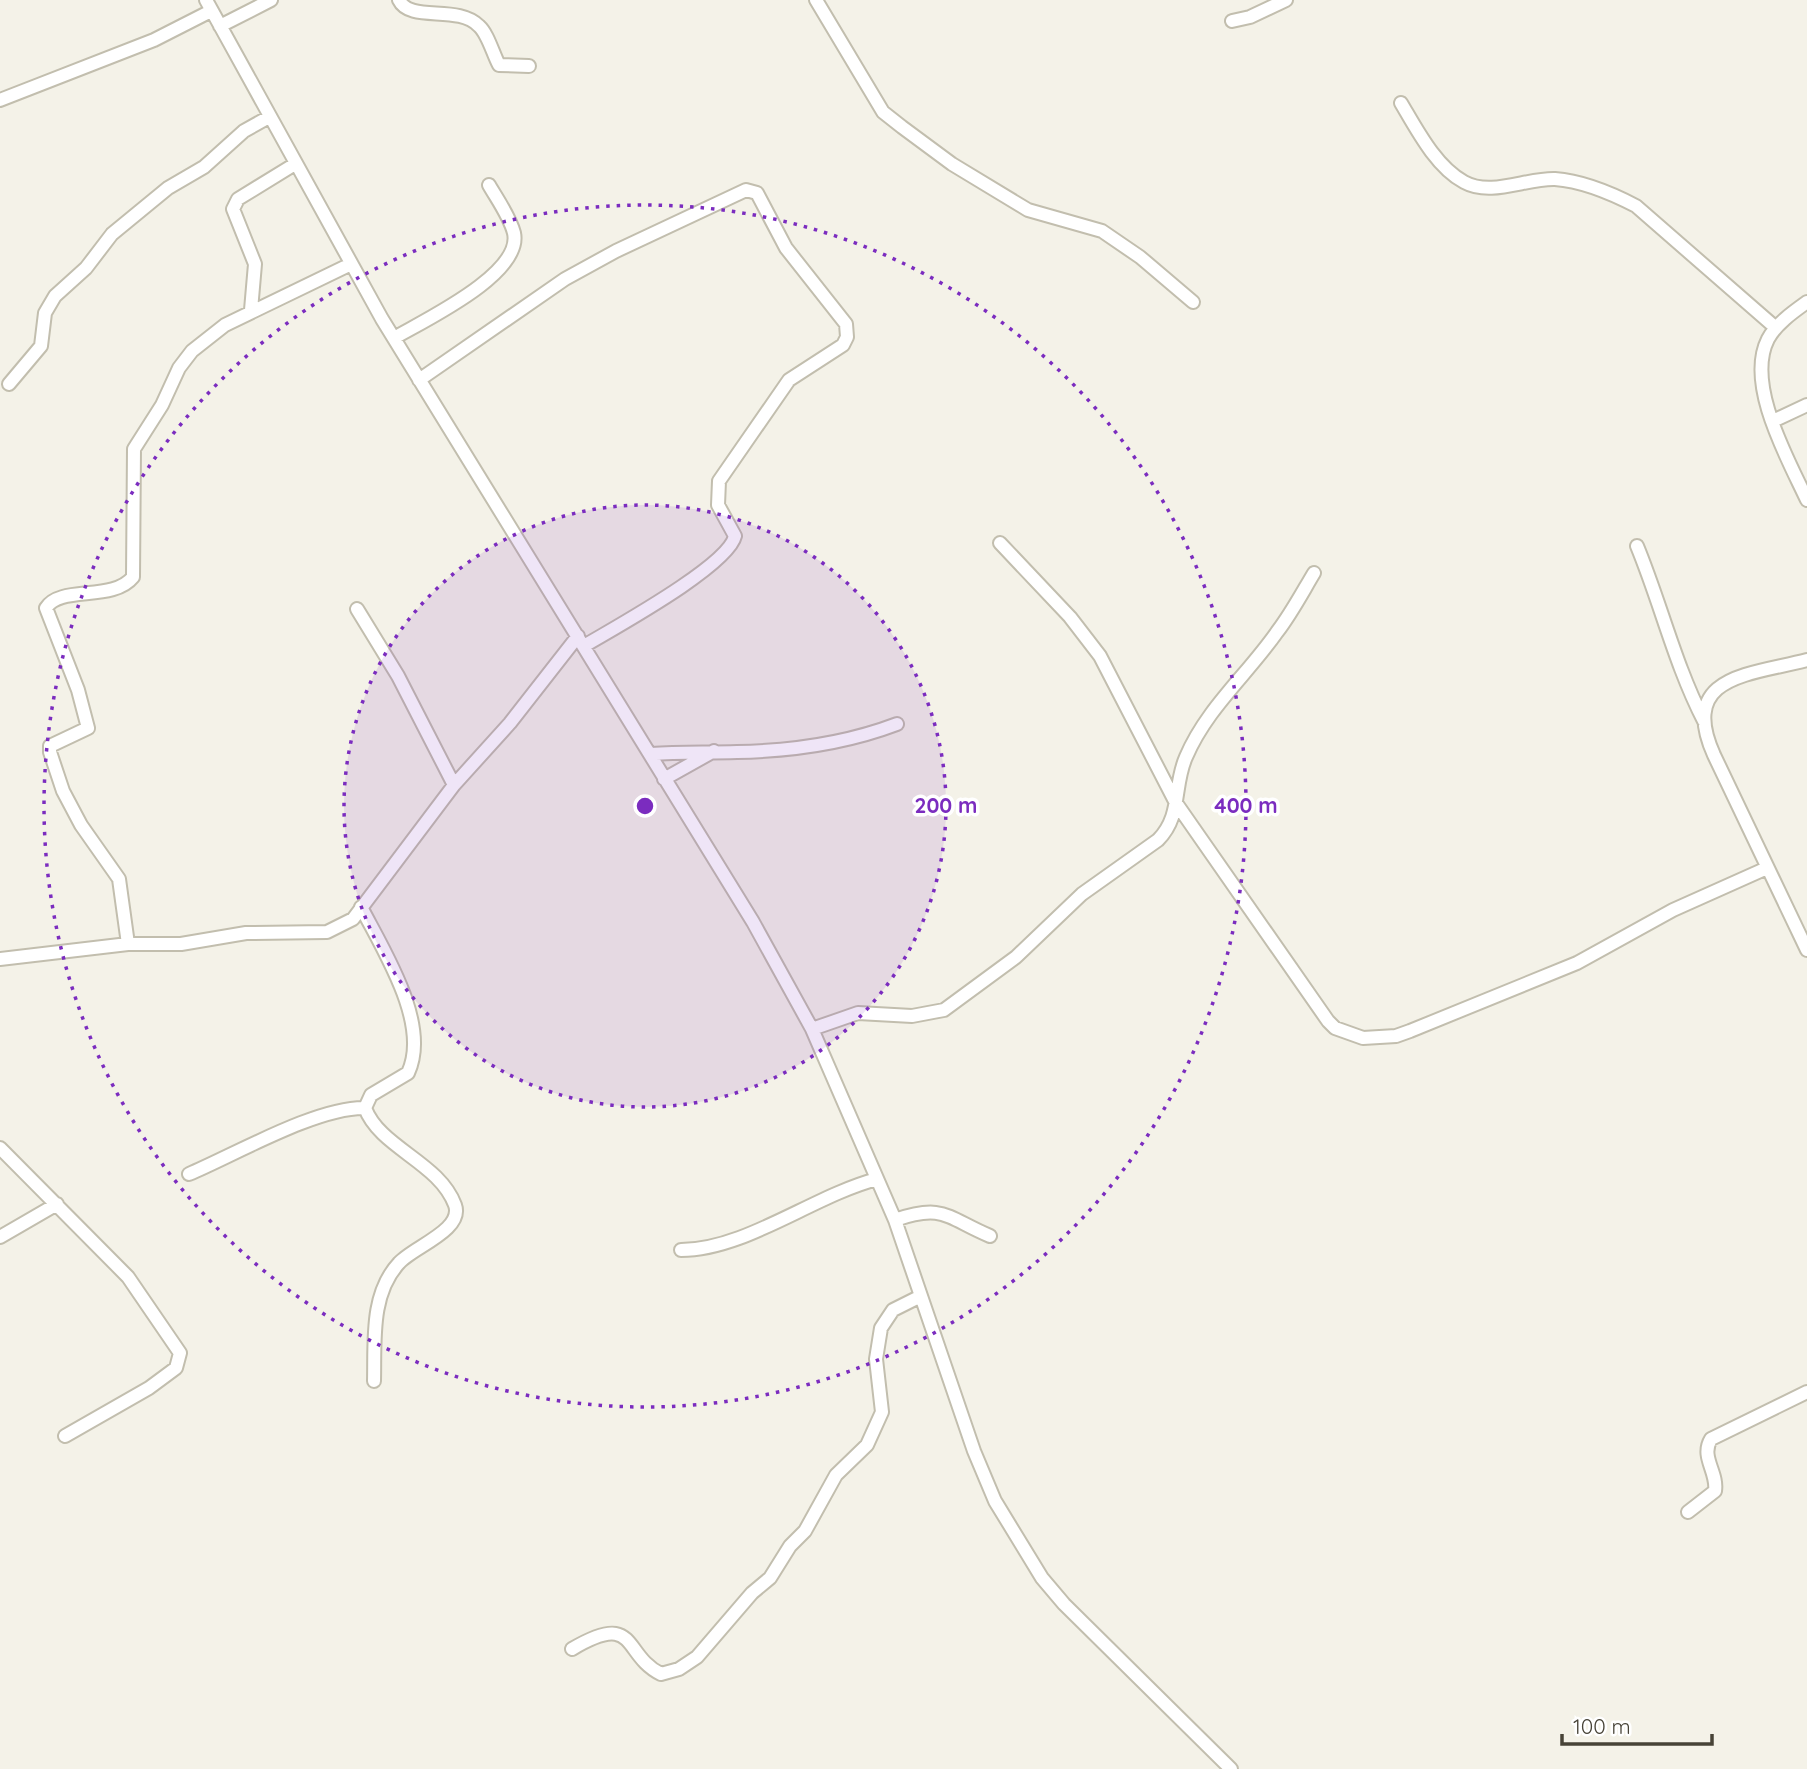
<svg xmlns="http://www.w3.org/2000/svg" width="1807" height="1769" font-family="Quicksand,sans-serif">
	<rect width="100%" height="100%" fill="#f4f2e8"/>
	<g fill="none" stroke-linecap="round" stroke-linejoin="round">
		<g stroke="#c2beae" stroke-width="16">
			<path id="minor" d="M206 0 382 319 753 922 812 1029 895 1220 974 1451 995 1501 1042 1578 1064 1604 1231 1769
				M399 0C410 23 458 4 479 26 488 34 493 54 499 65L529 66
				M816 0 883 112 902 127 952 164 1028 210 1102 231 1140 257 1193 302
				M1232 21 1250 17 1286 0
				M220 26 271 0
				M0 100 154 40 211 11
				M1401 103C1417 130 1436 167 1464 182 1491 197 1526 178 1555 179 1582 181 1613 194 1636 206L1776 328
				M1807 302C1793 312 1776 324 1768 339 1745 384 1788 459 1807 500
				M251 310 255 264 233 209 238 199 295 164
				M394 338C423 321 523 274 514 233 510 217 497 199 489 185
				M419 380 565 279 616 251 746 190 757 193 786 248 846 324 847 337 843 345 789 380 719 481 718 505 735 536C728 566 614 628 584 646
				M9 384 41 346 45 313 55 296 86 268 112 234 168 188 204 167 244 131 269 117
				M1773 421 1807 405
				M1000 543 1070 617 1100 656 1176 803 1328 1021 1335 1028 1363 1038 1396 1036 1410 1031 1577 963 1673 910 1767 868
				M1637 546C1661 604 1675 665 1704 721
				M357 609 398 676 454 785
				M1807 660C1750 675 1678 675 1714 755L1807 950
				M651 754C680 752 708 753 737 752 791 751 847 743 897 724
				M664 779 714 751
				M361 907C383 950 431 1024 408 1073L371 1095 365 1108C380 1148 439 1162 455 1205 464 1230 413 1247 399 1263 370 1294 375 1342 374 1381
				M128 944 119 879 81 825 63 791 50 752V746L88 728 78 690 46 608C60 585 113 602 133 577L134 449 162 405 179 368 192 351 225 325 351 264
				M0 959 128 944H181L246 933 327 932 353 919 454 785 510 723 578 636
				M812 1029 858 1013 912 1016 944 1010 1016 957 1082 894 1158 840C1182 816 1173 786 1186 757 1207 708 1247 675 1277 632 1291 614 1302 593 1314 573
				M0 1148 128 1277 180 1353 176 1368 149 1388 65 1436
				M189 1174C236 1154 317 1107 365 1108
				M895 1220C944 1203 947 1218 990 1236
				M0 1237 57 1204
				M681 1250C745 1250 813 1196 877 1179
				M1688 1512 1715 1491C1718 1472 1700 1457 1711 1439L1807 1392
				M572 1649C638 1610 622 1655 661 1674L679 1669 697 1657 752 1593 770 1578 790 1546 805 1531 836 1475 867 1445 882 1412 876 1359 881 1328 893 1310 921 1296"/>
		</g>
		<use href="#minor" stroke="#fff" stroke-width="12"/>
	</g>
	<circle cx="645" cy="806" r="301" fill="#7b2cbf" fill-opacity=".12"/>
	<g fill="none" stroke="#7b2cbf" stroke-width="3.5" stroke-dasharray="3.5 7">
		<circle cx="645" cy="806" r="301"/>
		<circle cx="645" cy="806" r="601"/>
	</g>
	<circle cx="645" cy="806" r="10" fill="#7b2cbf" stroke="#fff" stroke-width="3.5"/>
	<g font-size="21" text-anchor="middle" font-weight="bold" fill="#7b2cbf" stroke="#fff" stroke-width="7" stroke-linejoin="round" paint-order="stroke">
		<text x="946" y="813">200 m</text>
		<text x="1246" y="813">400 m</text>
	</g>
	<path d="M1562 1734v10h150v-10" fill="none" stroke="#474337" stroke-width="3.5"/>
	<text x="1573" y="1734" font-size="21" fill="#474337" stroke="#ffffff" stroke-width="5" paint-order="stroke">100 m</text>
</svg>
